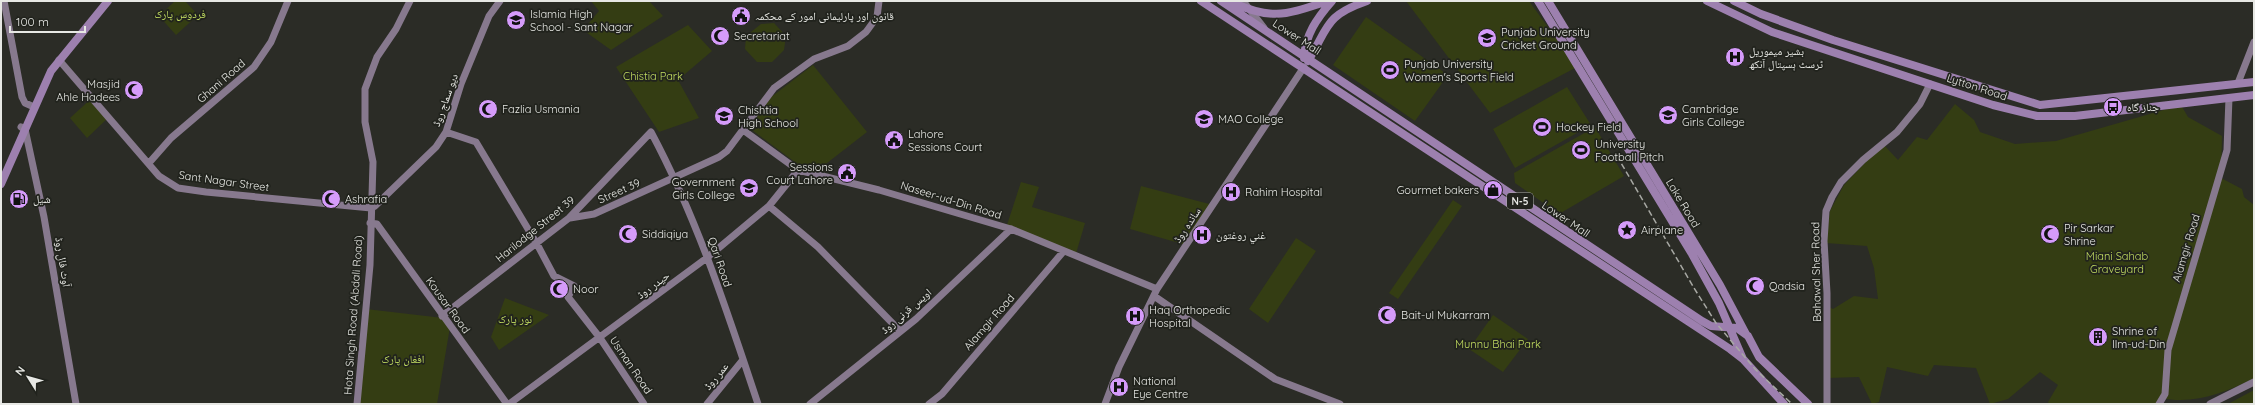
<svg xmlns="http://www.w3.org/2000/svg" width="2255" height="405" font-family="Quicksand,'Noto Naskh Arabic',sans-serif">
	<rect width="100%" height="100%" fill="#2b2c26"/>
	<path fill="#343d13" d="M175 1H185L198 15 176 35 159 16Z
		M591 1H649L663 16 611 50 583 30 599 11Z
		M1406 1H1529L1577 67 1490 113Z
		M1366 17 1448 75 1415 121 1333 65Z
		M774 23 786 36 784 50 772 62H757L745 49 746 36 761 24Z
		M688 25 712 51 678 80 699 118 659 132 616 67Z
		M813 65 867 132 818 170 803 168 748 127 770 98Z
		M1567 87 1591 125 1515 168 1493 129Z
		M92 98 109 117 87 138 70 118Z
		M1955 104 1974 120 1980 132 2015 144 2056 141 2181 105 2188 117 2222 136 2221 178 2242 189 2244 197 2254 205V378C2225 393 2193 405 2161 398L2156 404H2049L2048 402 2058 385 2040 372 2008 399 1990 404 1976 368 1934 365 1928 376 1887 367 1879 402 1872 404 1859 377 1827 378V306L1833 309 1854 296 1878 299 1874 268 1867 246 1826 243 1830 211 1844 185 1883 144 1898 160 1917 137 1927 140Z
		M1595 127 1624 176 1559 214 1515 183 1514 173Z
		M1021 182 1039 187 1032 207 1085 223 1075 257 1006 228Z
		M1141 186 1213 205 1186 245 1130 229Z
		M1453 200 1462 206 1398 299 1389 293Z
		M1296 238 1316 251 1268 323 1249 309Z
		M505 298 549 315 499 350 491 337Z
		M366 309 443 318 450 327 437 404H357Z
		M1493 315 1528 339 1503 372 1469 349Z
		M2254 390V404H2228Z"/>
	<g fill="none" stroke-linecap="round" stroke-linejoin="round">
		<path stroke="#87798e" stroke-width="7" d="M4 1 22 97 25 103 34 107
			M1243 1 1264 28
			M59 60 159 176 178 188 206 192 371 208
			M2238 83 2254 42
			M21 127 25 129 44 217 76 404
			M743 130 798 170 879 190 1011 229 1157 289
			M446 132 476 142 537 244 554 276 574 286 568 297 600 338 644 404
			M149 163 171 138 254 67 271 42 288 1
			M769 206 818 247 900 331
			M371 208 375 206 436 147 446 132 461 84 489 16 500 1
			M570 218 594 214 719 157 727 151 774 88 814 59 848 46 866 32 877 17 879 1
			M370 223 377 224 507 404
			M1154 296 1275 379 1340 404
			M442 316 569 218 651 132C697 218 727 311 758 404
			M357 404 370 265 373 162 365 122V89L377 57 396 29 410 1
			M509 404 708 257 769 206 798 170
			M707 404 742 361
			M810 404 916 319 1011 229
			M929 404 942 394 1063 252
			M1105 404 1119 367 1157 289 1304 67
			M1827 404V293L1824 241 1826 211 1832 197 1841 182 1863 160 1897 132 1920 104 1930 84
			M2159 404 2165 394 2168 350 2227 150 2229 98
			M2210 404 2254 382"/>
		<path stroke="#9d80af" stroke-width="8" d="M1201 1 1730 349 1743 359 1784 404
			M1221 1 1702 321 1711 326 1737 328 1748 336 1759 357 1808 404
			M1229 1C1272 21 1285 15 1328 1
			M1538 1 1692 254 1719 303 1743 359
			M1548 1 1720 285 1746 334
			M1707 1 1772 32 1993 105 2037 116H2075L2254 95
			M1734 1 1761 14 1833 40 2040 105 2254 82
			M1304 58C1305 35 1317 18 1332 1
			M1308 61C1329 27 1324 16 1367 1
			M1 184 51 71 108 1"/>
		<path stroke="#a8a9a4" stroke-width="1.5" stroke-dasharray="6 3" stroke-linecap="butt" d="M1617 156 1694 288 1716 323 1755 369 1792 404"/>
	</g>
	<defs>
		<g id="civic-disc" transform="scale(1)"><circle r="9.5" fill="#d59bfa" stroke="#21231d"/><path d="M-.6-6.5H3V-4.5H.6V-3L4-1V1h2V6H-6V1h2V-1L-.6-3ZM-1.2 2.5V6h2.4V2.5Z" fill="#111"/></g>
		<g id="school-disc" transform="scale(1)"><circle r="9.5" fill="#d59bfa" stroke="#21231d"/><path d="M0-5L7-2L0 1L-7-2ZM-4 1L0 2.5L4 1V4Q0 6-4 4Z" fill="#111"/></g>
		<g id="mosque-disc" transform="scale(1)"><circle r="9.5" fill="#d59bfa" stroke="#21231d"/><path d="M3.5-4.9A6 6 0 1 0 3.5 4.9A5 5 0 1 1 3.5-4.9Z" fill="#111"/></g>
		<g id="university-disc" transform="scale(1)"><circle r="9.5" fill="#d59bfa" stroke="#21231d"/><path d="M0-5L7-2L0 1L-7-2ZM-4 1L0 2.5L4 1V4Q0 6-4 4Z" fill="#111"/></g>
		<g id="hospital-disc" transform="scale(1)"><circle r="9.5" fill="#d59bfa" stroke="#21231d"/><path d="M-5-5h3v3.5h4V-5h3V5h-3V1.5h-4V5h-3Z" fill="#111"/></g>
		<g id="stadium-disc" transform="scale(1)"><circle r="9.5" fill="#d59bfa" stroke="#21231d"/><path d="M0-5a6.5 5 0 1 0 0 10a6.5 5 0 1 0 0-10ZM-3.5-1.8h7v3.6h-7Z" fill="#111"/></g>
		<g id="bus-disc" transform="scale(1)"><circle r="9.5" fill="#d59bfa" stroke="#21231d"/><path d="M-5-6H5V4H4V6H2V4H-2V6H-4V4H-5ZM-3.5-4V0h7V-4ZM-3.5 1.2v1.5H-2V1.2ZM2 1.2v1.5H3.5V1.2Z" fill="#111"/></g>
		<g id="shop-disc" transform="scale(1)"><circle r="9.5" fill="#d59bfa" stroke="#21231d"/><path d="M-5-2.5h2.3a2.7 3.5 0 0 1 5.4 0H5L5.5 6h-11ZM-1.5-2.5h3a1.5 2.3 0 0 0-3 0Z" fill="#111"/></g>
		<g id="fuel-disc" transform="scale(1)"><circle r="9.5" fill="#d59bfa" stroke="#21231d"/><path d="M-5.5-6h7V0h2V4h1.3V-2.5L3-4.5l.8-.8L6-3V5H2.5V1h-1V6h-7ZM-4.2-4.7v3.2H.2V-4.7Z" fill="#111"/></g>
		<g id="sight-disc" transform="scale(1)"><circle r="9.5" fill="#d59bfa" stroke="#21231d"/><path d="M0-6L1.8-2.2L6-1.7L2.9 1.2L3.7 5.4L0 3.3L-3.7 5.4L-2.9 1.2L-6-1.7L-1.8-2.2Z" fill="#111"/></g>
		<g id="building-disc" transform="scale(1)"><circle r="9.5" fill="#d59bfa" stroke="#21231d"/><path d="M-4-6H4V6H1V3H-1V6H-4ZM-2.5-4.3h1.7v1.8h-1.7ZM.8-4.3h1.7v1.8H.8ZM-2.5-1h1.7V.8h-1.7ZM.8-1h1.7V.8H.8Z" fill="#111"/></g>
	</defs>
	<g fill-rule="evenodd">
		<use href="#civic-disc" x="741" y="16"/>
		<use href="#school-disc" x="516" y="20"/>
		<use href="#mosque-disc" x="720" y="36"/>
		<use href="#university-disc" x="1487" y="38"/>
		<use href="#hospital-disc" x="1735" y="57"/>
		<use href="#stadium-disc" x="1390" y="70"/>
		<use href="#mosque-disc" x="134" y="90"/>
		<use href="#bus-disc" x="2113" y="107"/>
		<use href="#mosque-disc" x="488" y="109"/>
		<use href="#university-disc" x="1668" y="115"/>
		<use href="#school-disc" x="724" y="116"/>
		<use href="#university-disc" x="1204" y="119"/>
		<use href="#stadium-disc" x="1542" y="127"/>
		<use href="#civic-disc" x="894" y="140"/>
		<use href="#stadium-disc" x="1581" y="150"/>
		<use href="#civic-disc" x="847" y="173"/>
		<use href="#school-disc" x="749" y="188"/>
		<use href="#shop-disc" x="1493" y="190"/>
		<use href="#hospital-disc" x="1231" y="192"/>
		<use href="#fuel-disc" x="19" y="199"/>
		<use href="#mosque-disc" x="331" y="199"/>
		<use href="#sight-disc" x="1627" y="230"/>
		<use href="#mosque-disc" x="628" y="234"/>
		<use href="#mosque-disc" x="2050" y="234"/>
		<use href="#hospital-disc" x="1202" y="235"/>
		<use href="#mosque-disc" x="1755" y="286"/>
		<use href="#mosque-disc" x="559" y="289"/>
		<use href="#mosque-disc" x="1387" y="315"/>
		<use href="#hospital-disc" x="1135" y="316"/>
		<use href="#building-disc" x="2098" y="337"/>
		<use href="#hospital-disc" x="1119" y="387"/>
	</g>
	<g text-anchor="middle" stroke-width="3.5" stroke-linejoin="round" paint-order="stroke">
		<rect fill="#21231d" stroke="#acada8" stroke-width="1" x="1507" y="193" width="26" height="16" rx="3"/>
		<g font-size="10" font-weight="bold" fill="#e7e8e4">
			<text x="1520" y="205">N-5</text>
		</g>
		<g font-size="11" fill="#c4df61" stroke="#21231d">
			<text x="180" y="18">فردوس پارک</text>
			<text x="653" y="80">Chistia Park</text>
			<text x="2117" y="260">Miani Sahab<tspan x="2117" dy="13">Graveyard</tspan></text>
			<text x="515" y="323">نور پارک</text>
			<text x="1498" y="348">Munnu Bhai Park</text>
			<text x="403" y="363">افغان پارک</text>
		</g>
		<g font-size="11" fill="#e7e8e4" stroke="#21231d" text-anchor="start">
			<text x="530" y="18">Islamia High<tspan x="530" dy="13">School - Sant Nagar</tspan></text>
			<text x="755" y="20">قانون اور پارلیمانی امور کے محکمہ</text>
			<text x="1501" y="36">Punjab University<tspan x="1501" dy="13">Cricket Ground</tspan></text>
			<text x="734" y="40">Secretariat</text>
			<text x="1749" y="55">بشیر میموریل<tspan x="1749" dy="13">ٹرسٹ ہسپتال آنکھ</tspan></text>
			<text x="1404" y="68">Punjab University<tspan x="1404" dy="13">Women's Sports Field</tspan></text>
			<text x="120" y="88" text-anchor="end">Masjid<tspan x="120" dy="13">Ahle Hadees</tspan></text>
			<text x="2127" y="111">جناز گاہ</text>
			<text x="502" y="113">Fazlia Usmania</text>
			<text x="1682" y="113">Cambridge<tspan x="1682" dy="13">Girls College</tspan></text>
			<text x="738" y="114">Chishtia<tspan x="738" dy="13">High School</tspan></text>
			<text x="1218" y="123">MAO College</text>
			<text x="1556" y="131">Hockey Field</text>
			<text x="908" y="138">Lahore<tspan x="908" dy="13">Sessions Court</tspan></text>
			<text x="1595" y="148">University<tspan x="1595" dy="13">Football Pitch</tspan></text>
			<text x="833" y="171" text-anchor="end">Sessions<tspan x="833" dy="13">Court Lahore</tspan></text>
			<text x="735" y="186" text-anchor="end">Government<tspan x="735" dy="13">Girls College</tspan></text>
			<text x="1479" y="194" text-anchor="end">Gourmet bakers</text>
			<text x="1245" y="196">Rahim Hospital</text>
			<text x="33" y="203">شیل</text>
			<text x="345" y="203">Ashrafia</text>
			<text x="2064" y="232">Pir Sarkar<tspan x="2064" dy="13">Shrine</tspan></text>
			<text x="1641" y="234">Airplane</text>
			<text x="642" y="238">Siddiqiya</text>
			<text x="1216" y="239">غني روغتون</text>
			<text x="1769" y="290">Qadsia</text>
			<text x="573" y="293">Noor</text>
			<text x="1149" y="314">Haq Orthopedic<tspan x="1149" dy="13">Hospital</tspan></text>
			<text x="1401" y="319">Bait-ul Mukarram</text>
			<text x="2112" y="335">Shrine of<tspan x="2112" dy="13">Ilm-ud-Din</tspan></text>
			<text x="1133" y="385">National<tspan x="1133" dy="13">Eye Centre</tspan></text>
		</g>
		<g font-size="11" fill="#e7e8e4" stroke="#21231d">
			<text transform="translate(1297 37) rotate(33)" y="4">Lower Mall</text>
			<text transform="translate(221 81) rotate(-41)" y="4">Ghani Road</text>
			<text transform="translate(1977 87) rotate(18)" y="4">Lytton Road</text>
			<text transform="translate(445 100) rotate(-70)" y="4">دیو سماج روڈ</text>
			<text transform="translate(224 181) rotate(8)" y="4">Sant Nagar Street</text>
			<text transform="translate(619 191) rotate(-24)" y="4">Street 39</text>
			<text transform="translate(951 200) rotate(17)" y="4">Naseer-ud-Din Road</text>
			<text transform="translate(1683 203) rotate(59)" y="4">Lake Road</text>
			<text transform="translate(1566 219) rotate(34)" y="4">Lower Mall</text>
			<text transform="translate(1187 225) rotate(-56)" y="4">ساندہ روڈ</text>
			<text transform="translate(535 229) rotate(-39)" y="4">Harilodge Street 39</text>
			<text transform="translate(2186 248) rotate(-73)" y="4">Alamgir Road</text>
			<text transform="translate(63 262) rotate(81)" y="4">آوٹ فال روڈ</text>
			<text transform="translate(720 262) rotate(71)" y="4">Qari Road</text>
			<text transform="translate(1816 272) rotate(-91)" y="4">Bahawal Sher Road</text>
			<text transform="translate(653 285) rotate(-37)" y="4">حیدر روڈ</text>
			<text transform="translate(448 305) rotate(54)" y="4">Kousar Road</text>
			<text transform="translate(906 311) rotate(-41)" y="4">اویس قرنی روڈ</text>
			<text transform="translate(353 315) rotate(-86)" y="4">Hota Singh Road (Abdali Road)</text>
			<text transform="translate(989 322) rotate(-49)" y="4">Alamgir Road</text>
			<text transform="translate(631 365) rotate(56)" y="4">Usman Road</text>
			<text transform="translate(716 376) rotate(-50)" y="4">عمر روڈ</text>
		</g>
	</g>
	<rect width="2255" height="405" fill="none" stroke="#e7e8e4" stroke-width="4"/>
	<g transform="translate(28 377) rotate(307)" stroke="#21231d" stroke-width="3" paint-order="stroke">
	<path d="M0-3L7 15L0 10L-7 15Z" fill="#e7e8e4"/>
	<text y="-6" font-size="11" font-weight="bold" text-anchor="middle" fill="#e7e8e4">N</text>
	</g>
	<path d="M10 26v6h75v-6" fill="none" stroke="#e7e8e4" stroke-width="2"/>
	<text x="16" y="26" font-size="12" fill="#e7e8e4" stroke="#21231d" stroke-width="3" paint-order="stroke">100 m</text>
</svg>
